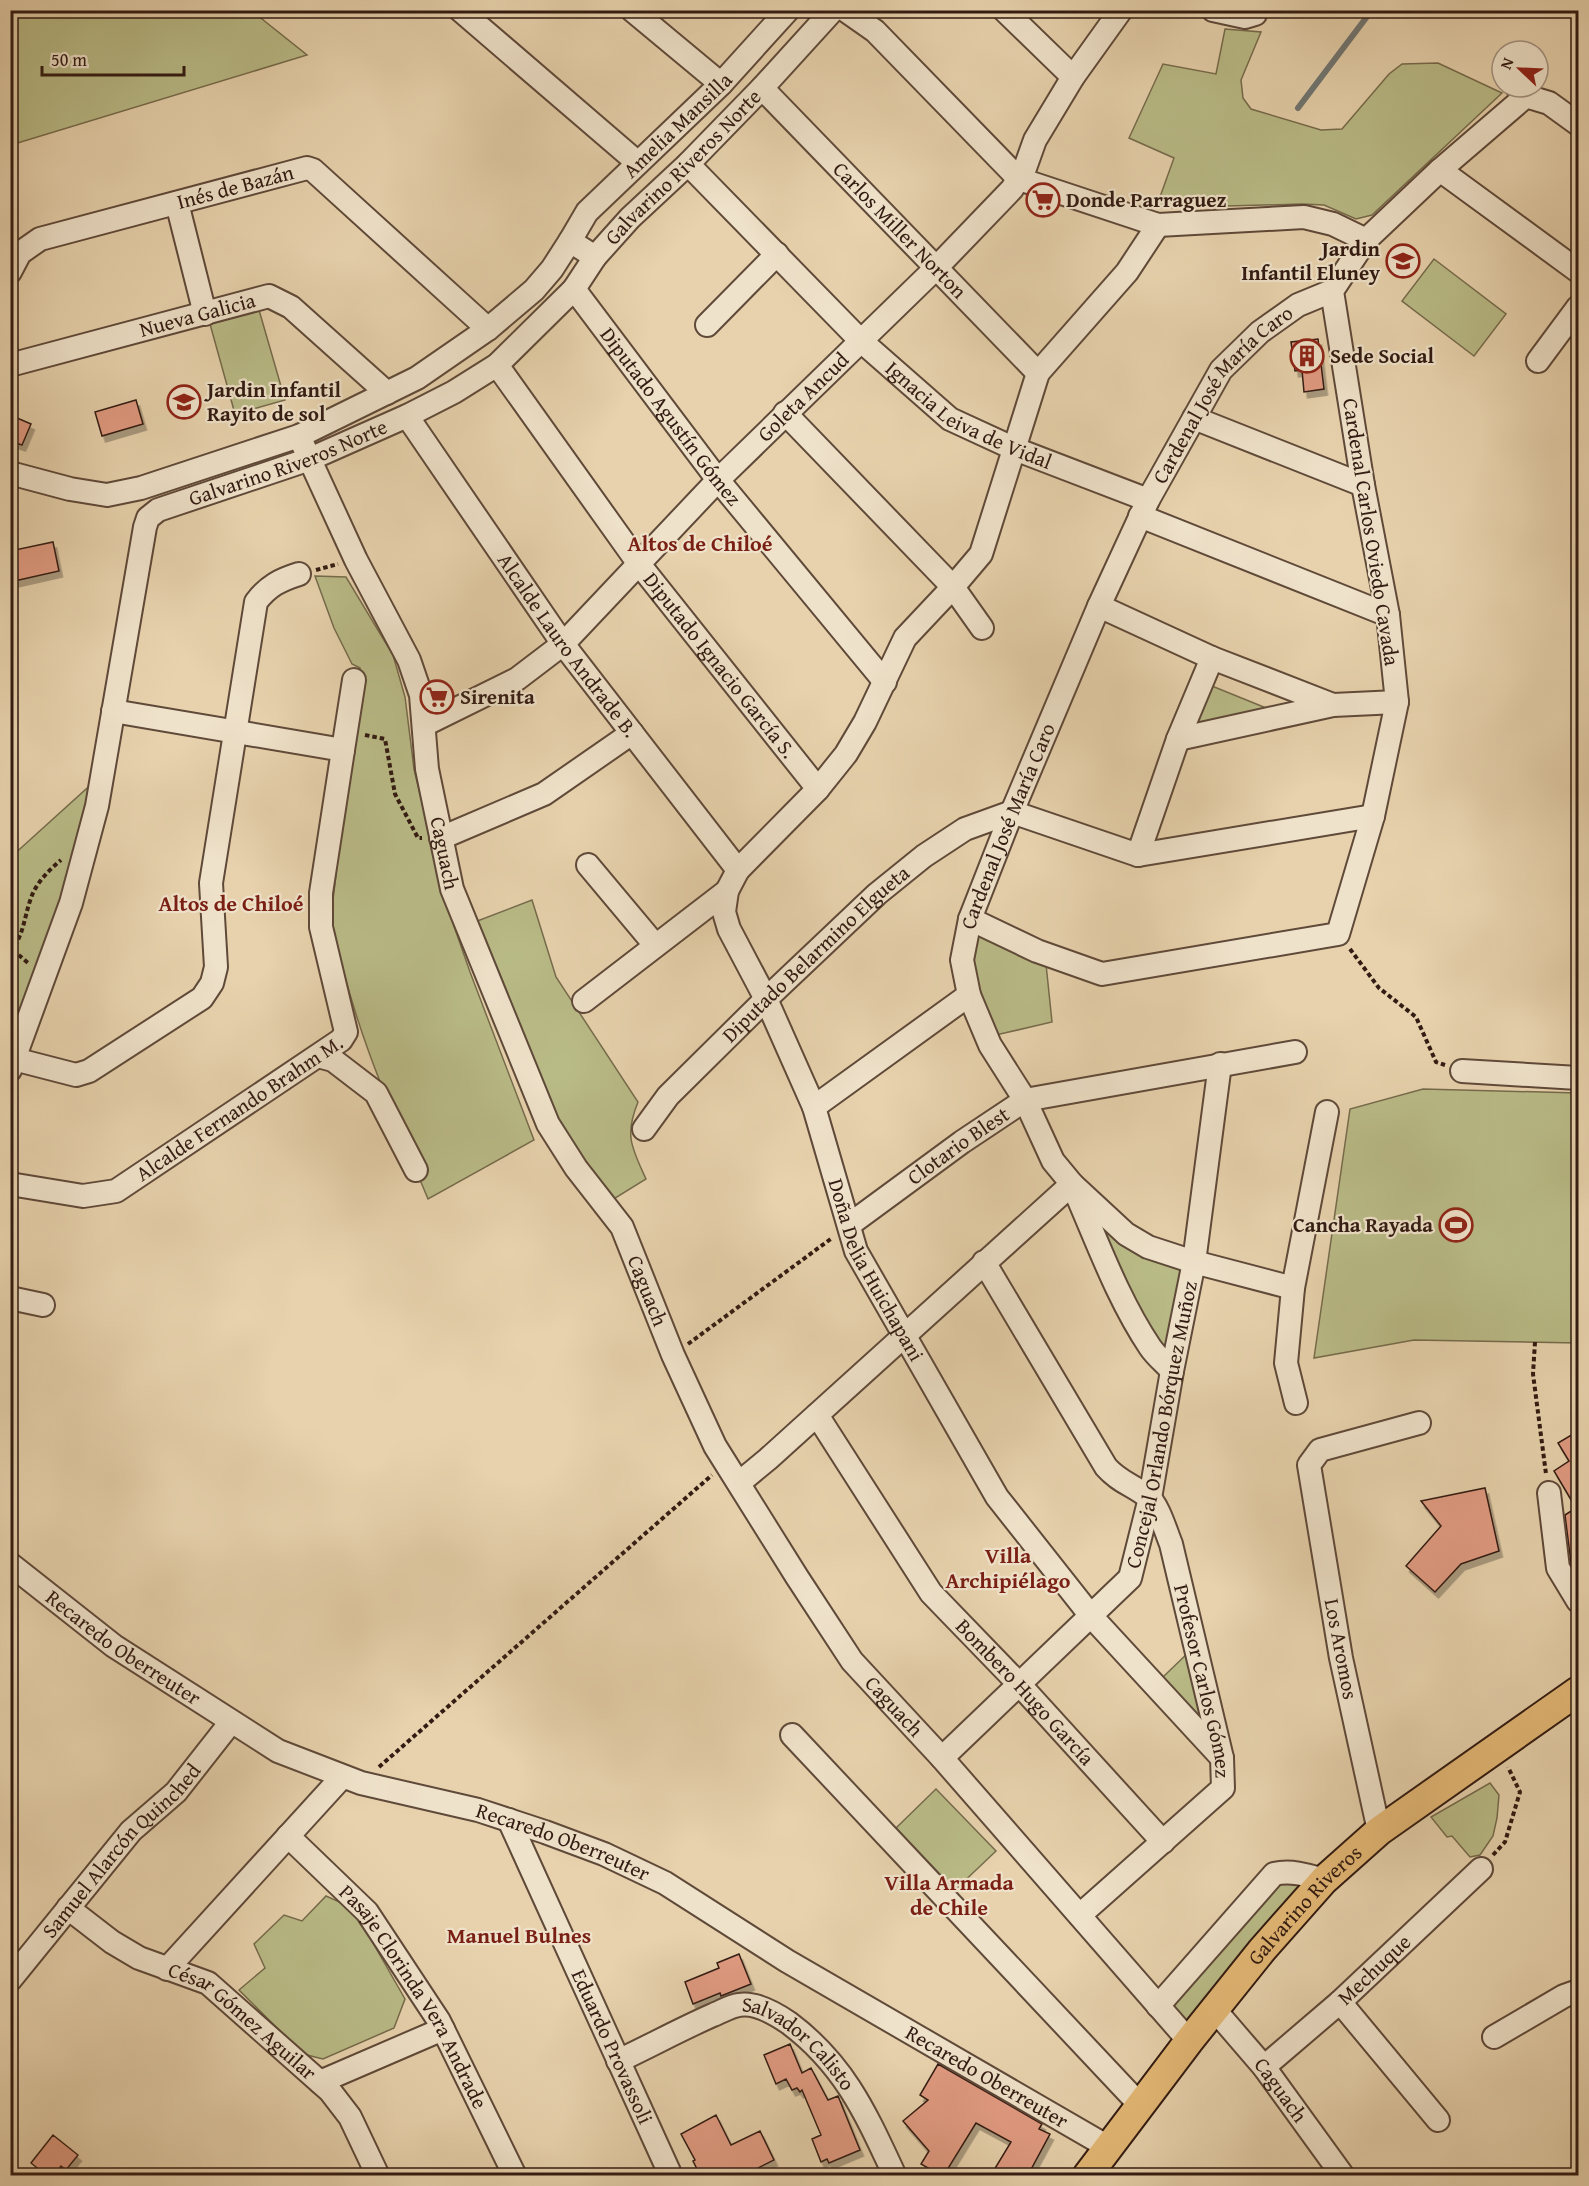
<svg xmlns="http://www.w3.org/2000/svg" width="1589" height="2186" font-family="'Gentium Book Plus',serif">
	<defs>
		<filter id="shadow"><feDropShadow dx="3.5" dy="6" stdDeviation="0" flood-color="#0004"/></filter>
	</defs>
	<rect width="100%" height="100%" fill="#e7d2ad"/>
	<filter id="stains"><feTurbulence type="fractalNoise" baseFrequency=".00333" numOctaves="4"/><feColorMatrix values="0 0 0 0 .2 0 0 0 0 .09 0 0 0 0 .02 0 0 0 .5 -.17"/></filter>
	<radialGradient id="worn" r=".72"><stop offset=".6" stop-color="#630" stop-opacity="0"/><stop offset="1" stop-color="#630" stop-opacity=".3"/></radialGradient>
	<path fill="#b9bb87" stroke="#766b4c" stroke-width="1.5" d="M11 10 252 11 307 55 11 145Z
		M1225 29 1261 32 1241 80 1243 98 1251 109 1321 130 1342 129 1389 74 1402 64 1438 63 1502 93 1372 215 1356 219 1324 205 1302 204 1156 208 1174 158 1129 138 1163 64 1216 74Z
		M1434 259 1506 314 1474 356 1402 301Z
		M259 310 285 400 235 414 210 324Z
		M315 576 346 577 393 655 405 697 414 769 447 906 470 972 534 1140 428 1199C390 1108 349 1015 331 917L360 668 352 664 334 628Z
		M1207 684 1271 710 1190 725Z
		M95 781 68 898 11 1046V857Z
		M532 900 556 977 638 1102C624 1136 632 1148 646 1179L604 1205 576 1168 467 925Z
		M976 932 1046 964 1052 1022 996 1035 977 993 971 960Z
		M1423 1089 1578 1093V1343L1414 1340 1314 1358 1350 1109Z
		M1100 1224 1183 1269 1166 1352 1159 1344 1127 1285Z
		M1191 1650 1211 1730 1163 1677Z
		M1490 1783 1499 1795 1497 1818 1493 1836 1480 1855 1470 1857 1452 1836 1447 1837 1431 1817Z
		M936 1789 996 1851 955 1890 896 1828Z
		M1275 1880 1313 1883 1189 2031 1166 2006Z
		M326 1896 353 1908 405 1999 394 2028 323 2059 303 2054 239 1990 265 1968 254 1944 284 1915 302 1921Z"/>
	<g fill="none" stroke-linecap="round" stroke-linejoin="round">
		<path stroke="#717774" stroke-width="6" d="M1298 108 1372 10"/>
	</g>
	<path fill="#e19b82" stroke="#321b12" stroke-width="1.5" filter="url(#shadow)" d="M1318 339 1324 389 1304 392 1302 370 1295 371 1291 342Z
		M136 400 143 424 102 436 95 412Z
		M10 415 31 424 22 445 10 441Z
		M53 542 59 571 10 582V551Z
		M1578 1431V1576L1571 1563 1565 1515 1576 1508 1554 1471 1569 1461 1558 1443Z
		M1485 1488 1499 1551 1461 1564 1435 1592 1406 1566 1441 1526 1421 1501Z
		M739 1954 751 1984 721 1996 720 1993 693 2004 685 1982 719 1968 717 1963Z
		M790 2044 802 2073 811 2068 828 2100 838 2096 860 2150 829 2163 827 2159 821 2162 812 2139 821 2135 802 2090 800 2092 797 2088 792 2090 786 2079 776 2084 764 2055Z
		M938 2064 1042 2124 1039 2129 1050 2134 1028 2175H991L1011 2142 976 2123 944 2175H940L921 2164 929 2151 903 2121 928 2100 920 2095Z
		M716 2115 731 2145 760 2131 774 2160 744 2175H700L693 2161 695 2160 681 2134Z
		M53 2135 78 2155 66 2170 61 2166 56 2173 51 2169 46 2175 31 2163Z"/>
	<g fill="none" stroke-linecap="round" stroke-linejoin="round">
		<g stroke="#5f4939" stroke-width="26">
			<g id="minor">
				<path d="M460 10 638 163"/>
				<path d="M632 10 721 84"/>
				<path d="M845 10 875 31 1019 179 1158 225 1304 217 1333 224 1366 240"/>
				<path d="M1004 10 1073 77"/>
				<path d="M1213 10 1245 17 1255 14 1256 10"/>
				<path d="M1517 87 1526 96 1549 103 1578 124"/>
				<path id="s1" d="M762 88 1038 373"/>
				<path id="s2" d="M688 164 860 340 950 419 1015 449 1148 500"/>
				<path d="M1440 170 1578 271"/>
				<path d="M177 203 205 314"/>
				<path id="s3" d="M1158 225 1127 272 1038 373 981 554 953 587 905 638 865 722 846 754 818 789 738 870 727 891 724 912 729 929 766 999 814 1107 856 1251 997 1497 1091 1616 1222 1758"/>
				<path id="s4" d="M570 241 587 212 721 84 788 10"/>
				<path id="s5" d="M10 272 20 253 40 239 307 168 313 170 488 329"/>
				<path id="s6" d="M574 289 718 480 885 682"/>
				<path d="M707 325 777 254"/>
				<path d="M1538 361 1578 307"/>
				<path id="s7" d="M10 365 269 296 291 307 387 393"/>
				<path id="s8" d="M497 365 639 564 818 789"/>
				<path d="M785 413 953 587 982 628"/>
				<path id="s9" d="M407 416 563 644 738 870"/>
				<path d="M1194 418 1363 485"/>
				<path id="s10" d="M299 436 356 560 409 660 421 695 427 769 452 889 548 1124 576 1168 622 1227 673 1355 715 1446 797 1577 852 1661 942 1758 1189 2041"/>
				<path d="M10 473 70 489 107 495 141 488 299 436 417 378 488 329 534 290 552 269 570 241 595 257"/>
				<path d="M1140 516 1388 615"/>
				<path d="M1099 606 1212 658 1333 705"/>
				<path id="s11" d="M424 725 517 679 563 644 718 480 937 267 1012 189 1025 168 1035 140 1073 77 1121 10"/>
				<path d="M1178 739 1333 705 1397 702"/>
				<path d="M343 750 354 680"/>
				<path d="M441 838 544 794 632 733"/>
				<path d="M1138 855 1178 739 1212 658"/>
				<path d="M588 865 655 945"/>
				<path d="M970 919 1037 951 1102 974 1338 934 1373 816 1397 702 1388 615 1363 485 1332 291 1366 240 1440 170 1526 96"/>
				<path d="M584 1001 727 891"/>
				<path d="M318 1056 333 1060 376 1093 416 1170"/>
				<path d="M14 1059 76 1075 89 1071 202 998 212 983 216 967 211 883 256 602C268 586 280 580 299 574"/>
				<path id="s12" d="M10 1070 71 903 97 806 145 527 148 518 158 510 310 459 407 416 454 392 497 365 574 289 595 257 630 218 688 164 762 88 833 10"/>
				<path d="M1462 1071 1578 1078"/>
				<path d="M814 1107 969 995"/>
				<path id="s13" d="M644 1129 668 1096 766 999 877 894 924 856 965 829 1012 812 1138 855 1373 816"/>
				<path id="s14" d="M10 1184 83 1196 116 1191 341 1040 346 1032 321 927V893L343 750 113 711"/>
				<path id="s15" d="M849 1225 962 1142 1025 1100 1295 1052"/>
				<path id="s16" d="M984 1262 1106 1467C1119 1482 1133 1485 1148 1497 1158 1504 1166 1532 1171 1544L1222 1758 1223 1788 1080 1915"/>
				<path id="s17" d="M1293 1288 1194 1262 1148 1247 1126 1234 1072 1184 1053 1161 1025 1100 990 1045 969 995 962 960 970 919 1012 812 1099 606 1148 500 1221 370 1260 332 1298 305 1332 291"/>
				<path d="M10 1298 43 1305"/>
				<path d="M1296 1403 1286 1363 1293 1288 1327 1112"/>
				<path id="s18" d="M817 1415 931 1593 1019 1684 1163 1842"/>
				<path d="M739 1483 768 1459 1072 1184C1096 1238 1117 1298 1150 1347 1156 1356 1165 1363 1172 1371"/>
				<path d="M1549 1493 1558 1568 1578 1601"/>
				<path id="s19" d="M10 1564 114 1646 278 1751 361 1783 478 1810 545 1832 604 1854 665 1883 787 1961 1108 2147"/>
				<path d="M792 1735 1140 2105"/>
				<path id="s20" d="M942 1758 1130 1578 1150 1498 1172 1371 1194 1262 1220 1064"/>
				<path id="s21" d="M509 1820 671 2176"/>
				<path d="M1379 1831 1341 1658 1309 1465 1320 1450 1419 1423"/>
				<path id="s22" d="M288 1836 367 1912 439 2021 515 2176"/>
				<path id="s23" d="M68 1908 112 1942 139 1958 208 1983 330 2091 350 2117 378 2176"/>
				<path d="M167 1969 342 1777"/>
				<path id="s24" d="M10 1980 131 1831 176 1792 231 1722"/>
				<path d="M1340 2002 1438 2120"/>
				<path d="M1158 2006 1274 1874C1291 1870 1307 1875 1324 1880"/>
				<path id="s25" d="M1214 2009 1264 2067 1343 2176"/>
				<path d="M1494 2037 1564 1996 1578 1991"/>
				<path id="s26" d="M618 2061C650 2046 681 2029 713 2015 721 2012 730 2006 739 2005 756 2002 776 2014 789 2023 845 2065 866 2114 895 2176"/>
				<path id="s27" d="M1264 2067 1340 2002 1481 1869"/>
				<path d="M320 2082 443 2029"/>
			</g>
		</g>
		<g stroke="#321b12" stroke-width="32">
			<g id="major">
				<path id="s28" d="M1087 2176 1189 2041 1262 1950 1324 1880 1379 1831 1578 1691"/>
			</g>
		</g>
		<path stroke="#321b12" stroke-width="4" stroke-dasharray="4.5 3" stroke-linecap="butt" d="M316 570 338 564
			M365 735 385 739 395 794 418 838H422
			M1350 949 1379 988 1416 1017 1436 1062 1445 1065
			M13 950 28 963
			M10 952C24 936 24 917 31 898 36 883 49 870 61 860
			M1535 1342 1533 1374 1546 1474
			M688 1344 832 1238
			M379 1767 712 1475
			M1493 1855 1505 1842 1520 1792 1508 1767"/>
		<use href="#minor" stroke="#efe2ca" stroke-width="22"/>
		<use href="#major" stroke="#e4b976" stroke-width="28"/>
	</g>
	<defs>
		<g id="supermarket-ring" transform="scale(1.725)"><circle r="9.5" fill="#efe2ca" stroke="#8f2418" stroke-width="1.5"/><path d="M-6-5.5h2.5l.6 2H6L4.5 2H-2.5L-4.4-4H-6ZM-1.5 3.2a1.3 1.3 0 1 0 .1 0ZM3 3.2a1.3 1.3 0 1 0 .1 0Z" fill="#8f2418"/></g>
		<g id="school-ring" transform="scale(1.725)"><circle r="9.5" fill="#efe2ca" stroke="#8f2418" stroke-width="1.5"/><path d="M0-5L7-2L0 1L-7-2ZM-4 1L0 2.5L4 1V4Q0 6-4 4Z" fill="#8f2418"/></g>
		<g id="building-ring" transform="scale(1.725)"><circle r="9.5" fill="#efe2ca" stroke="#8f2418" stroke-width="1.5"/><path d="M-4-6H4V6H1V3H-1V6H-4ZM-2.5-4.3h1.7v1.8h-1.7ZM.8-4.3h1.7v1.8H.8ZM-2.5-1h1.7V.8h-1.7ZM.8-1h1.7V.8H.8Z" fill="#8f2418"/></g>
		<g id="stadium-ring" transform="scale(1.725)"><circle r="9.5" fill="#efe2ca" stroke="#8f2418" stroke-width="1.5"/><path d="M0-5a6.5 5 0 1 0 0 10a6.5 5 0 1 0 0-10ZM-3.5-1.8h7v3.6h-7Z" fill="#8f2418"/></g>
	</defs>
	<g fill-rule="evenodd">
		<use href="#supermarket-ring" x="1043" y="200"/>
		<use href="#school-ring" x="1403" y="261"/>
		<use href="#building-ring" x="1307" y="356"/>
		<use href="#school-ring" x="184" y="402"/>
		<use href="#supermarket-ring" x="437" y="697"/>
		<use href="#stadium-ring" x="1456" y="1225"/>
	</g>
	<g text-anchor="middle" stroke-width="4.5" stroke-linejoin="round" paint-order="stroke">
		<g font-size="21" fill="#321b12" stroke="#efe2ca">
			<text dy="7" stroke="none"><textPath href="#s4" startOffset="159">Amelia Mansilla</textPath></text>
			<text dy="7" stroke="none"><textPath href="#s12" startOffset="1226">Galvarino Riveros Norte</textPath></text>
			<text dy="7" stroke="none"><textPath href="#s5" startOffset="248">Inés de Bazán</textPath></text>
			<text dy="7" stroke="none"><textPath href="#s1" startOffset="198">Carlos Miller Norton</textPath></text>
			<text dy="7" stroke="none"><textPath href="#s7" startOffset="194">Nueva Galicia</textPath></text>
			<text dy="7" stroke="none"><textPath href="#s11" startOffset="506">Goleta Ancud</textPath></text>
			<text dy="7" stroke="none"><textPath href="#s17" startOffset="1130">Cardenal José María Caro</textPath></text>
			<text dy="7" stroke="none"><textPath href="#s2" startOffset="380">Ignacia Leiva de Vidal</textPath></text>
			<text dy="7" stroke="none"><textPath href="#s6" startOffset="160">Diputado Agustín Gómez</textPath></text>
			<text dy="7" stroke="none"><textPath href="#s12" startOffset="722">Galvarino Riveros Norte</textPath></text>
			<text transform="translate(1371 532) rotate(81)" y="7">Cardenal Carlos Oviedo Cavada</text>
			<text dy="7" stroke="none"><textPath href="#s9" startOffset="280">Alcalde Lauro Andrade B.</textPath></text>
			<text dy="7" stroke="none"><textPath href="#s8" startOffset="374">Diputado Ignacio García S.</textPath></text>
			<text dy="7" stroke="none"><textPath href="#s17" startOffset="644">Cardenal José María Caro</textPath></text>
			<text dy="7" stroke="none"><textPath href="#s10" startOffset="447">Caguach</textPath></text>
			<text dy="7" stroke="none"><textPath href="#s13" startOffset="246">Diputado Belarmino Elgueta</textPath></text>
			<text dy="7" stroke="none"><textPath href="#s14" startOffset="256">Alcalde Fernando Brahm M.</textPath></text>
			<text dy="7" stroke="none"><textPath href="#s15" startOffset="135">Clotario Blest</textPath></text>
			<text dy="7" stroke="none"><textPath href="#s3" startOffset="1218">Doña Delia Huichapani</textPath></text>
			<text dy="7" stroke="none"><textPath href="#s10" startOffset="933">Caguach</textPath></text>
			<text dy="7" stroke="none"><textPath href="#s20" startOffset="417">Concejal Orlando Bórquez Muñoz</textPath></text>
			<text dy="7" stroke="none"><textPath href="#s19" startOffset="141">Recaredo Oberreuter</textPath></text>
			<text transform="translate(1341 1649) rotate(79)" y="7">Los Aromos</text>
			<text dy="7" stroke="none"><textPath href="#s16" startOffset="484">Profesor Carlos Gómez</textPath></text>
			<text dy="7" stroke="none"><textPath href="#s18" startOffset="348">Bombero Hugo García</textPath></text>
			<text dy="7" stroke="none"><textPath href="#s10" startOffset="1419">Caguach</textPath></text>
			<text dy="7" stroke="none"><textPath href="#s19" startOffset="627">Recaredo Oberreuter</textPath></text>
			<text dy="7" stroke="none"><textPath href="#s24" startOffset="171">Samuel Alarcón Quinched</textPath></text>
			<text dy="7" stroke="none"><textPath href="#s28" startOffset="348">Galvarino Riveros</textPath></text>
			<text dy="7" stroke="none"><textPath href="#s27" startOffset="147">Mechuque</textPath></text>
			<text dy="7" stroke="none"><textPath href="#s22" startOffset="206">Pasaje Clorinda Vera Andrade</textPath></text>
			<text dy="7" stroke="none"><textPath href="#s23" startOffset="210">César Gómez Aguilar</textPath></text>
			<text dy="7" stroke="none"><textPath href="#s21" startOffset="249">Eduardo Provassoli</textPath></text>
			<text dy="7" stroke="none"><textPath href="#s26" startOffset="207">Salvador Calisto</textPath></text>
			<text dy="7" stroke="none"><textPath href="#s19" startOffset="1113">Recaredo Oberreuter</textPath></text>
			<text dy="7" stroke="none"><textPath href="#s25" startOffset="105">Caguach</textPath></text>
		</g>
		<g font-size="21" font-weight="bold" fill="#321b12" stroke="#efe2ca" text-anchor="start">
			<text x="1066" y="207">Donde Parraguez</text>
			<text x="1380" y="256" text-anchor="end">Jardin<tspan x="1380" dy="24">Infantil Eluney</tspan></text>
			<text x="1330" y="363">Sede Social</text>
			<text x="207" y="397">Jardin Infantil<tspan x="207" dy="24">Rayito de sol</tspan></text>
			<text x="460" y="704">Sirenita</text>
			<text x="1433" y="1232" text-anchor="end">Cancha Rayada</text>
		</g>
		<g font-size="22" font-weight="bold" fill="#7a1f14" stroke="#efe2ca">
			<text x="700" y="551">Altos de Chiloé</text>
			<text x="231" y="911">Altos de Chiloé</text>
			<text x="1008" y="1563">Villa<tspan x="1008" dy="25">Archipiélago</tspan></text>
			<text x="949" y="1890">Villa Armada<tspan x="949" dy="25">de Chile</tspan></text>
			<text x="519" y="1943">Manuel Bulnes</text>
		</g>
	</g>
	<rect width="1589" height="2186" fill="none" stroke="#e7d2ad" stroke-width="36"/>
	<rect x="12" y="12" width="1565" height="2162" fill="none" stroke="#321b12" stroke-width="3"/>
	<rect x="18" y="18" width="1553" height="2150" fill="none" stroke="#321b12" stroke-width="1.5"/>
	<g transform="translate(1520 69) rotate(293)"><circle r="28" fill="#efe2ca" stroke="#a39280" stroke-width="1.5"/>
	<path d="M0-4.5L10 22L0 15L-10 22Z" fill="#8f2418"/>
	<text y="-9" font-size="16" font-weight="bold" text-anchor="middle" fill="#321b12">N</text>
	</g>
	<path d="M42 66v9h142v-9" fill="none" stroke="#321b12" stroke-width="3"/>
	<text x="51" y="66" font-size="18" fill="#321b12" stroke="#efe2ca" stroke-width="4.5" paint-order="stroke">50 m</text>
	<rect width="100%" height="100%" filter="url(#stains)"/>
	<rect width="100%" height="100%" fill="url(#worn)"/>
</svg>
